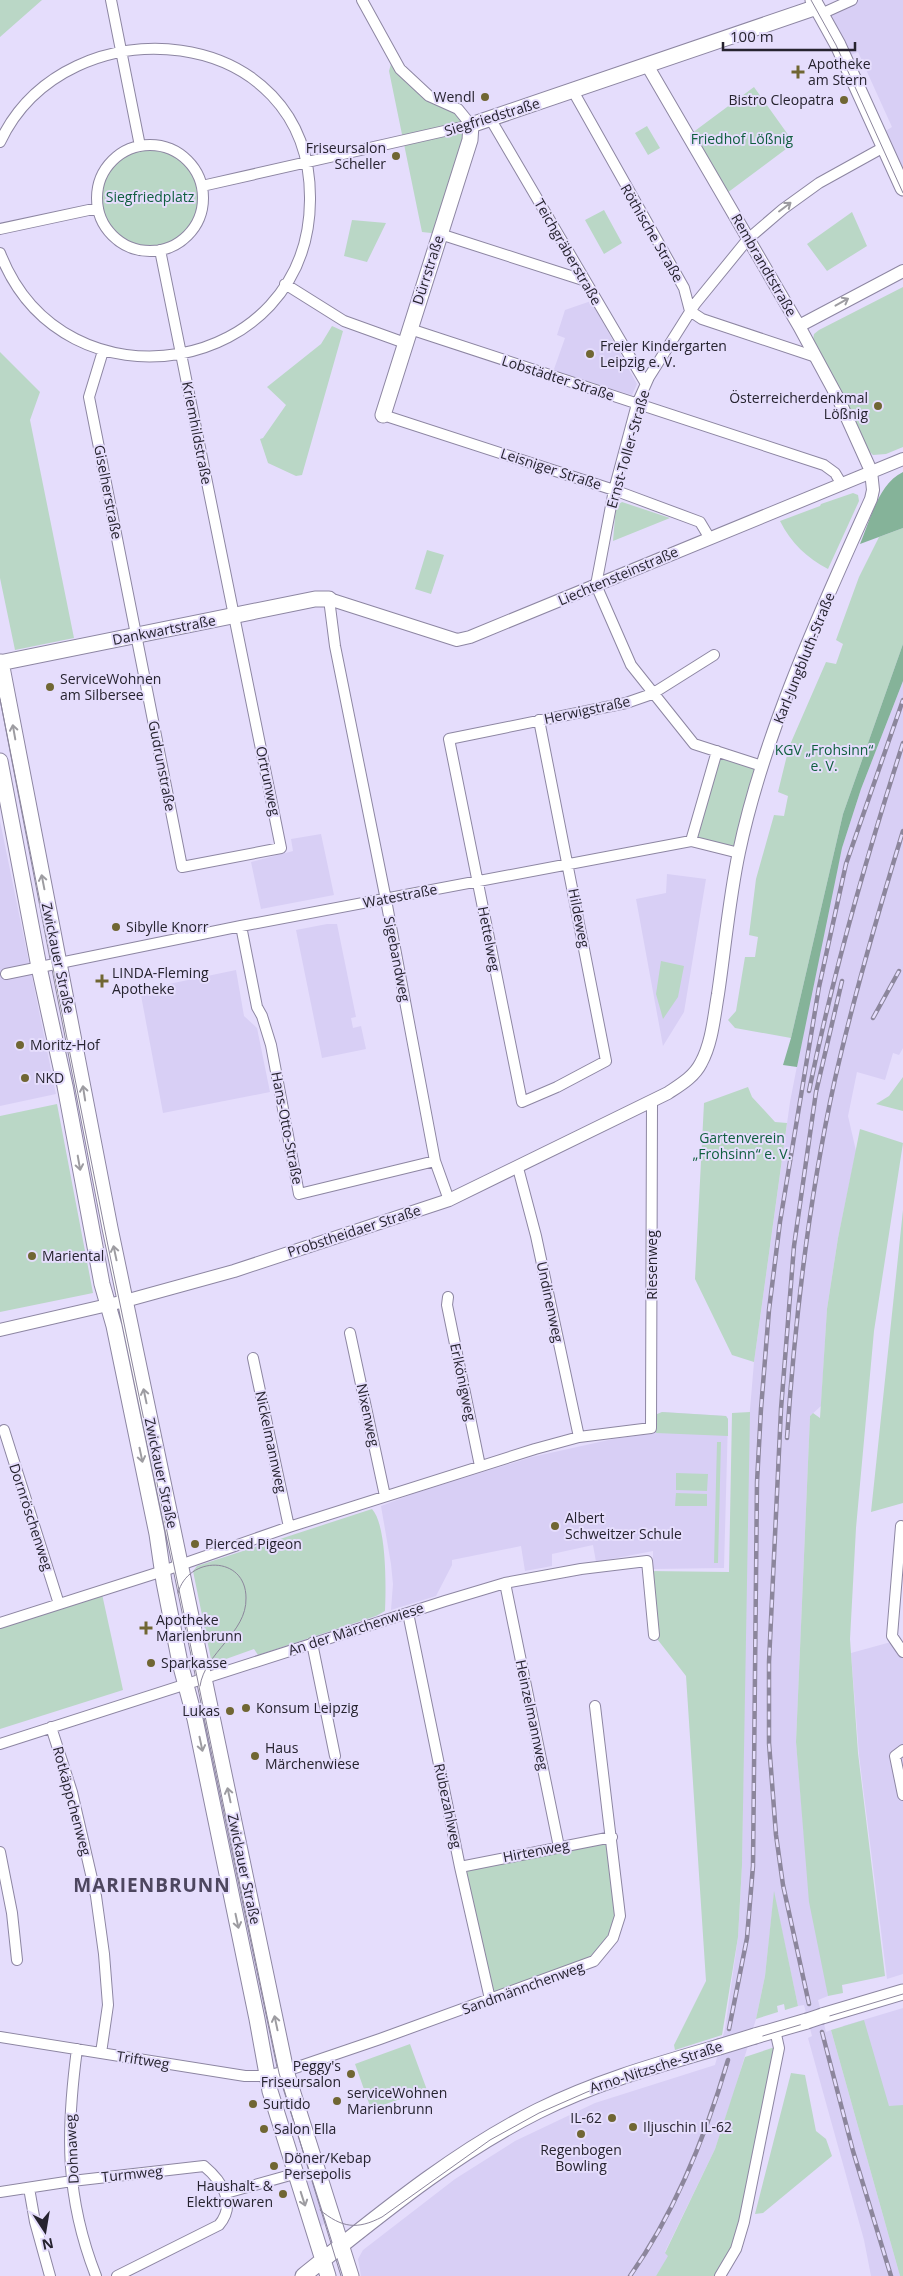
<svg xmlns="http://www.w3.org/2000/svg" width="903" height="2276" font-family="'Open Sans',sans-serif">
	<rect width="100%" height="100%" fill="#e5ddfc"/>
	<path fill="#d8cff5" d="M852 0H903V188L879 135 892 127 858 52 844 58 821 14Z
		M591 301 637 384 632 395 553 372 565 338 557 335 565 310Z
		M903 681V1048L899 1055 893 1053 885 1080 857 1072 848 1116 856 1151 838 1238 827 1309 821 1406 810 1416 796 1742 804 1833 828 1996 818 2000 826 2032 831 2030 900 2276H871L864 2240 808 2038 812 2036 804 2005 798 2006 774 1894 765 1976 756 2019 735 2089 715 2149 665 2252 669 2256 656 2276H361L358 2259 363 2250 455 2179 515 2141 595 2103 715 2065 725 2029 738 1937 742 1865 748 1433 754 1362 790 1102 828 906 842 848 861 789Z
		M0 821 56 1094 0 1106Z
		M321 834 334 895 261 909 251 862 293 851 291 839Z
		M667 874 706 879 684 1012 663 1046 636 899 666 893Z
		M327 924H337L356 1017 351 1018 353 1028 361 1026 366 1049 322 1058 296 930Z
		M236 970 244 1016 257 1028 270 1092 163 1113 140 990Z
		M662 1412 726 1416 728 1419 724 1568 653 1569V1551L596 1562 593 1545 552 1554V1566L525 1571 521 1546 452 1560V1565L436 1596 391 1610 393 1584 391 1564 381 1506 415 1493 532 1457 613 1439 656 1433 655 1415Z
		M891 1642 903 1652V1974L887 1979 859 1755 851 1653Z
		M903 2008V2241L843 2026Z
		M317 2178 329 2220 317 2230 301 2182Z"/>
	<path fill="#bad7c6" d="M0 0H42L0 37Z
		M393 57 400 69 450 105 471 125 440 234 422 232 389 71Z
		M754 87 794 143 723 196 688 136Z
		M647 126 660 148 648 155 635 133Z
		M100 197a50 50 0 1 1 100 0a50 50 0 1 1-100 0Z
		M604 210 622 243 604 254 585 220Z
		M852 212 867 246 827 271 807 244Z
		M352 220 386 223 367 262 344 256Z
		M903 287V447L886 454 873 455 868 450 813 340 814 334 819 330Z
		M332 326 343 331 302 475 296 476 268 463 260 439 263 438 286 405 267 387 321 344Z
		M0 352 40 392 30 420 74 638 15 650 0 578Z
		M853 493 858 495 859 501 828 569C807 558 791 543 780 521L820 506 821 504Z
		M622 502 670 518 613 541 616 506Z
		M903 528V644L843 814 791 1038 735 1028 728 1020 736 1011 745 957H755L758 937 749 935 756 879 774 815 784 816 788 796 778 792 789 747 826 662 836 664 843 644 836 640 859 577 879 537Z
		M427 550 444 555 431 594 415 589Z
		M717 751 762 766 739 853 691 841Z
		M661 961 684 966 678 997 663 1019 656 994Z
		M903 1077V1111L876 1104 889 1096Z
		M748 1087 752 1097 775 1122 787 1123 754 1362 732 1355 695 1279 704 1103Z
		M57 1104 93 1293 0 1312V1116Z
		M860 1129 903 1143 874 1331 856 1528 850 1639 858 1753 885 1976 842 1985 843 1993 828 1996 809 1902 796 1742 810 1416 813 1413 820 1418 827 1309 838 1238Z
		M903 1210V1503L871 1512Z
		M662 1412 726 1416 728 1419V1436L656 1433 655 1415Z
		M750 1412 742 1865 738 1937 722 2035 675 2050 674 2045 706 1981 686 1676 654 1635 648 1571 729 1572 732 1413Z
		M717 1442H721L718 1563H714Z
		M676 1473 708 1474 707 1491 676 1490Z
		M676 1493 707 1494V1506H675Z
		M372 1509C387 1525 386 1589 385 1611L376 1616 258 1655 254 1649 212 1664 193 1571 197 1566Z
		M102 1594 123 1690 0 1729V1627Z
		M612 1837 620 1916 600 1956 490 1999 460 1867Z
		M774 1891 798 2006 785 2010 784 2004 777 2006 778 2012 756 2019 765 1976Z
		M864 2020 889 2106 903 2105V2276H900L831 2030Z
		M410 2044 427 2090 371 2109 355 2064Z
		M775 2047 741 2225 733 2248 717 2276H656L668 2256 665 2253 715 2149 745 2057Z
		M791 2073 805 2075 816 2131 826 2139 832 2156 763 2213 755 2214Z"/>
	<path fill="#85b399" d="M903 472V528L860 544C870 521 878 484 903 472Z
		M903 644V681L861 789 842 848 797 1067 783 1065 791 1038 843 814Z"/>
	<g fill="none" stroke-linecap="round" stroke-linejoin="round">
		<g stroke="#8d86a2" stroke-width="12">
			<path id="minor" d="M111 0 140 146
				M821 14 852 0
				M573 91 684 288 690 311 702 319 816 357
				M491 120 646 384
				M0 142C67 0 312 21 310 200 309 375 64 418 0 253
				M97 198a53 53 0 1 1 106 0a53 53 0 1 1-106 0Z
				M202 186 471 125 458 109 429 96 400 69 362 0
				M0 229 98 208
				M440 234 583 280
				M285 284 344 321 405 343
				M410 329 824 465 835 473 841 483
				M103 351 89 397 182 867 281 848 160 250
				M383 415 614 490 700 522 709 537
				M329 599 335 646 386 900 435 1161 449 1200
				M539 720 606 1061 557 1087 522 1102 449 739 626 703 652 694 714 655
				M762 766 694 744 631 665 596 585 614 490 637 404 649 377 695 304 748 239 783 209 819 183 884 147
				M691 841 717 751
				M241 926 257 1007 262 1016 271 1045 299 1194 435 1161
				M6 974 241 926 691 841 739 853
				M518 1168 536 1236 579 1437
				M448 1297 447 1305 480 1466
				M350 1333 385 1496
				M253 1358 289 1527
				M4 1430 59 1604
				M901 1526 892 1636 903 1652
				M505 1583 559 1847
				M408 1613 460 1867 490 1999
				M0 1623 163 1571 289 1527 535 1449 579 1437 651 1428 652 1101
				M312 1643 335 1756
				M51 1727 72 1792 96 1896 104 1954 108 2005 101 2053
				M0 1744 445 1601 505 1583 581 1569 647 1561 654 1635
				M903 1750 895 1756 903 1795
				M0 1852 12 1913 17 1960
				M460 1867 612 1837
				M0 2037 245 2076H266L286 2071 380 2039 594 1961 613 1938 620 1916 595 1706
				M77 2049C66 2132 65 2197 96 2276
				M29 2188 35 2222 50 2276
				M0 2192 72 2181 204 2166C222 2181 237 2204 219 2225L117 2276
				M226 2193 294 2174
				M720 2276 736 2249 744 2222 779 2048 775 2030"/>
		</g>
		<g stroke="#8d86a2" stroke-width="14">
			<path id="tertiary" d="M799 326 903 271
				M329 599 457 640 470 637 903 459
				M0 1330 125 1301 234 1271 449 1200 668 1093C680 1085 694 1077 701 1063 712 1043 714 1017 718 994 725 947 729 899 739 852 764 733 821 610 871 499L873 490 871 471 839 400 799 326 647 65"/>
		</g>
		<g stroke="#8d86a2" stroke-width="17">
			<path id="secondary" d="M813 0 838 45 903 188
				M383 415 470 140 471 125 817 7
				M1 662 110 1228 286 2071 351 2276
				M0 663 315 599H329
				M0 761 39 967 65 1086 102 1284 114 1326 157 1534 164 1582 180 1663 195 1719 257 2019 270 2091 328 2276
				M822 2016 903 1992
				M755 2036 807 2021
				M303 2276C377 2217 452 2154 538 2111 596 2082 657 2065 719 2047"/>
		</g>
		<use href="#minor" stroke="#fff" stroke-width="10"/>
		<use href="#tertiary" stroke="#fff" stroke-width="12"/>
		<use href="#secondary" stroke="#fff" stroke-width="15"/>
		<path stroke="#8c869c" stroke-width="1" d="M811 0 836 45 903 193
			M0 699 107 1241 267 2016 279 2073 341 2276
			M178 1593C188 1555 246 1555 246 1598 247 1633 205 1652 200 1686
			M320 2210C342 2228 357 2230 382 2217L490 2140 539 2113 587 2092 646 2071 903 1994"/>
		<g stroke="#8c869c" stroke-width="4.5">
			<path id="rail" d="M873 1018 899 971
				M809 1091C833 973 866 858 903 743
				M787 1438C795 1318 809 1197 835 1079 854 995 878 913 903 831
				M809 2004 783 1885 776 1835 769 1743V1662L781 1409 794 1246 816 1092 842 981
				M729 2029 747 1938 753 1866 757 1482 761 1409 769 1310 780 1222 819 987 846 864 903 700
				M822 2032 853 2151 891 2276
				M630 2276C676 2211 706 2135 728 2060"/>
		</g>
		<use href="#rail" stroke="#e5ddfc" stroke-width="2.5" stroke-dasharray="8" stroke-linecap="butt"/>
		<g stroke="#8d86a2" stroke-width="17" stroke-linecap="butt">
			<path id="secondary-bridge" d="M807 2021 822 2016
				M719 2047 755 2036"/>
		</g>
		<use href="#secondary-bridge" stroke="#fff" stroke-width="15"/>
	</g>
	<defs><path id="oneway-shaft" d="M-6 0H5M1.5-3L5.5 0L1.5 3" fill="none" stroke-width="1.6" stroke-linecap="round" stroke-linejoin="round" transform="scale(1.25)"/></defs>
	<g stroke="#9d9ca1">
		<use href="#oneway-shaft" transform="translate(785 207) rotate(-37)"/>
		<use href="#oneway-shaft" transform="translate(842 302) rotate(-29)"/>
		<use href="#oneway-shaft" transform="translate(14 732) rotate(-100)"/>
		<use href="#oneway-shaft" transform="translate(43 882) rotate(-101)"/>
		<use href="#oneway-shaft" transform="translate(84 1093) rotate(-99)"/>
		<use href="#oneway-shaft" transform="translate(79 1163) rotate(80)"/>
		<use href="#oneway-shaft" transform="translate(115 1253) rotate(-102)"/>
		<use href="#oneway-shaft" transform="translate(145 1396) rotate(-102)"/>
		<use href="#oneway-shaft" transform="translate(141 1455) rotate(78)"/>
		<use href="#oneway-shaft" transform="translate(201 1744) rotate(78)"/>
		<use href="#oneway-shaft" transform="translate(229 1795) rotate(-102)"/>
		<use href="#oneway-shaft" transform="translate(237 1921) rotate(78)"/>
		<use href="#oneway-shaft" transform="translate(276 2023) rotate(-102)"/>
		<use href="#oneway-shaft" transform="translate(303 2199) rotate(72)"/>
	</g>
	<g fill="#706633" stroke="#e5ddfc" stroke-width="2">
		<path d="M795.5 64.5h5v5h5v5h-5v5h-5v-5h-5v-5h5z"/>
		<circle cx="485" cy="97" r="5"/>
		<circle cx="844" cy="100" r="5"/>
		<circle cx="396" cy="156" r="5"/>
		<circle cx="590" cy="354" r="5"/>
		<circle cx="878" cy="406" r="5"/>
		<circle cx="50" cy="687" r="5"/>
		<circle cx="116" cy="927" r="5"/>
		<path d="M99.5 973.5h5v5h5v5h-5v5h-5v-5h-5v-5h5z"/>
		<circle cx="20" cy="1045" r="5"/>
		<circle cx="25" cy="1078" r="5"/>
		<circle cx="32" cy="1256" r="5"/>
		<circle cx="555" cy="1526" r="5"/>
		<circle cx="195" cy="1544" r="5"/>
		<path d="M143.5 1620.5h5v5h5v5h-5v5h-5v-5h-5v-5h5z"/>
		<circle cx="151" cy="1663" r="5"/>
		<circle cx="246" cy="1708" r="5"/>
		<circle cx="230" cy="1711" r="5"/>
		<circle cx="255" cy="1756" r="5"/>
		<circle cx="351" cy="2074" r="5"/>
		<circle cx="337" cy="2101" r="5"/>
		<circle cx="253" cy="2104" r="5"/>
		<circle cx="612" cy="2118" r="5"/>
		<circle cx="633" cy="2127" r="5"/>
		<circle cx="264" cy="2129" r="5"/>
		<circle cx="581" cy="2134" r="5"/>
		<circle cx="274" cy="2166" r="5"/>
		<circle cx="283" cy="2194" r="5"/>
	</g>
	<g text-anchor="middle" stroke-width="4" stroke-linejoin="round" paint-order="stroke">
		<g font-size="14" fill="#26232f" stroke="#e5ddfc" text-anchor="start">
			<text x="808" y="69">Apotheke<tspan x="808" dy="16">am Stern</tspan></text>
			<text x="475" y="102" text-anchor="end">Wendl</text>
			<text x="834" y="105" text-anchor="end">Bistro Cleopatra</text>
			<text x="386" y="153" text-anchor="end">Friseursalon<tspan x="386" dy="16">Scheller</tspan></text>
			<text x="600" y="351">Freier Kindergarten<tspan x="600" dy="16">Leipzig e. V.</tspan></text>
			<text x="868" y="403" text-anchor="end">Österreicherdenkmal<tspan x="868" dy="16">Lößnig</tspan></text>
			<text x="60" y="684">ServiceWohnen<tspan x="60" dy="16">am Silbersee</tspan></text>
			<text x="126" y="932">Sibylle Knorr</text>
			<text x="112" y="978">LINDA-Fleming<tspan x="112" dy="16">Apotheke</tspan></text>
			<text x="30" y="1050">Moritz-Hof</text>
			<text x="35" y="1083">NKD</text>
			<text x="42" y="1261">Mariental</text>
			<text x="565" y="1523">Albert<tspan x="565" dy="16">Schweitzer Schule</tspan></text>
			<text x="205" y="1549">Pierced Pigeon</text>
			<text x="156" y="1625">Apotheke<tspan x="156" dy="16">Marienbrunn</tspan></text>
			<text x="161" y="1668">Sparkasse</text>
			<text x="256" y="1713">Konsum Leipzig</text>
			<text x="220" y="1716" text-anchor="end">Lukas</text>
			<text x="265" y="1753">Haus<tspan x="265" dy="16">Märchenwiese</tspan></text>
			<text x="341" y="2071" text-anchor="end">Peggy's<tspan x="341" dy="16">Friseursalon</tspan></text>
			<text x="347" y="2098">serviceWohnen<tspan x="347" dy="16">Marienbrunn</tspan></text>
			<text x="263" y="2109">Surtido</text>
			<text x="602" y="2123" text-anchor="end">IL-62</text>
			<text x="643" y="2132">Iljuschin IL-62</text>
			<text x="274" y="2134">Salon Ella</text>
			<text x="581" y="2155" text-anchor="middle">Regenbogen<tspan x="581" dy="16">Bowling</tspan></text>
			<text x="284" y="2163">Döner/Kebap<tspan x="284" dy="16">Persepolis</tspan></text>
			<text x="273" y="2191" text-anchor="end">Haushalt- &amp;<tspan x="273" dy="16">Elektrowaren</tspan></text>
		</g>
		<g font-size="14" fill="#26232f" stroke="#e5ddfc">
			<text transform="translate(492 117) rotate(-17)" y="5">Siegfriedstraße</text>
			<text transform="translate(652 233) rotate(60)" y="5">Röthische Straße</text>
			<text transform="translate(568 252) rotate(60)" y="5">Teichgräberstraße</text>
			<text transform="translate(764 265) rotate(60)" y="5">Rembrandtstraße</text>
			<text transform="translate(428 270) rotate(-72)" y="5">Dürrstraße</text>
			<text transform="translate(558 378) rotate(18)" y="5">Lobstädter Straße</text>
			<text transform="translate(197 433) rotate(79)" y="5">Kriemhildstraße</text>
			<text transform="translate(628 449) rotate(-74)" y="5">Ernst-Toller-Straße</text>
			<text transform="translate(551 469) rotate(18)" y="5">Leisniger Straße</text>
			<text transform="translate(108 492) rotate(79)" y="5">Giselherstraße</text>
			<text transform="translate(618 576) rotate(-23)" y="5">Liechtensteinstraße</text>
			<text transform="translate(164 630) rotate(-11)" y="5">Dankwartstraße</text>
			<text transform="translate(804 658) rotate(-68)" y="5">Karl-Jungbluth-Straße</text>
			<text transform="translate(587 710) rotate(-12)" y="5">Herwigstraße</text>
			<text transform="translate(162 766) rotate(79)" y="5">Gudrunstraße</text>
			<text transform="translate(268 781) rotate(78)" y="5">Ortrunweg</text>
			<text transform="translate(400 896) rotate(-11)" y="5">Watestraße</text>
			<text transform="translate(579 918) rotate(79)" y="5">Hildeweg</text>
			<text transform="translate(489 939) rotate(79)" y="5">Hettelweg</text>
			<text transform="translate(58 958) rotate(78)" y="5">Zwickauer Straße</text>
			<text transform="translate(397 959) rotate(79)" y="5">Sigebandweg</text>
			<text transform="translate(287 1128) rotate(79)" y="5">Hans-Otto-Straße</text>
			<text transform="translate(354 1231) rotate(-18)" y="5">Probstheidaer Straße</text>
			<text transform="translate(652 1265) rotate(-90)" y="5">Riesenweg</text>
			<text transform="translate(550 1302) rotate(78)" y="5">Undinenweg</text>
			<text transform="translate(463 1382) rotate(78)" y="5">Erlkönigweg</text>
			<text transform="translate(368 1415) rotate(78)" y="5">Nixenweg</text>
			<text transform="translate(271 1442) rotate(78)" y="5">Nickelmannweg</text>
			<text transform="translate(161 1473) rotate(78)" y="5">Zwickauer Straße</text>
			<text transform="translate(31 1517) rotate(72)" y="5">Dornröschenweg</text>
			<text transform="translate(356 1629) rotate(-18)" y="5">An der Märchenwiese</text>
			<text transform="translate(532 1715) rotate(78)" y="5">Heinzelmannweg</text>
			<text transform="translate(72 1801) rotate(75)" y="5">Rotkäppchenweg</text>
			<text transform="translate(448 1806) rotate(78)" y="5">Rübezahlweg</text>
			<text transform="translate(536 1851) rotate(-11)" y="5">Hirtenweg</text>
			<text transform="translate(244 1869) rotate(78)" y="5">Zwickauer Straße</text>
			<text transform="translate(523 1988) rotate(-20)" y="5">Sandmännchenweg</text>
			<text transform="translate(143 2060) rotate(9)" y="5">Triftweg</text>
			<text transform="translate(656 2067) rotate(-18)" y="5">Arno-Nitzsche-Straße</text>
			<text transform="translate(72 2149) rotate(-93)" y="5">Dohnaweg</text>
			<text transform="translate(132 2174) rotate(-6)" y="5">Turmweg</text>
		</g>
		<g font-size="14" fill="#0f5f3e" stroke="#e5ddfc">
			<text x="742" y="144">Friedhof Lößnig</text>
			<text x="150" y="202">Siegfriedplatz</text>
			<text x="824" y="755">KGV „Frohsinn“<tspan x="824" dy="16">e. V.</tspan></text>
			<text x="742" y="1143">Gartenverein<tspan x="742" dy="16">„Frohsinn“ e. V.</tspan></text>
		</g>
		<g font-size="19" font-weight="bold" letter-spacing="1" fill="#4d465f" stroke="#e5ddfc">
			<text x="152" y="1892">MARIENBRUNN</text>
		</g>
	</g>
	<g transform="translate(45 2231) rotate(168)" stroke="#e5ddfc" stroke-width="4" paint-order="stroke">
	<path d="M0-4L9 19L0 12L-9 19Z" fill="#26232f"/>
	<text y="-8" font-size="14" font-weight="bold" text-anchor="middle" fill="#26232f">N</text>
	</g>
	<path d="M723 42v8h132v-8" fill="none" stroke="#26232f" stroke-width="2.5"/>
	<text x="730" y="42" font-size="15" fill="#26232f" stroke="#e5ddfc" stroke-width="4" paint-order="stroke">100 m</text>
</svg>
